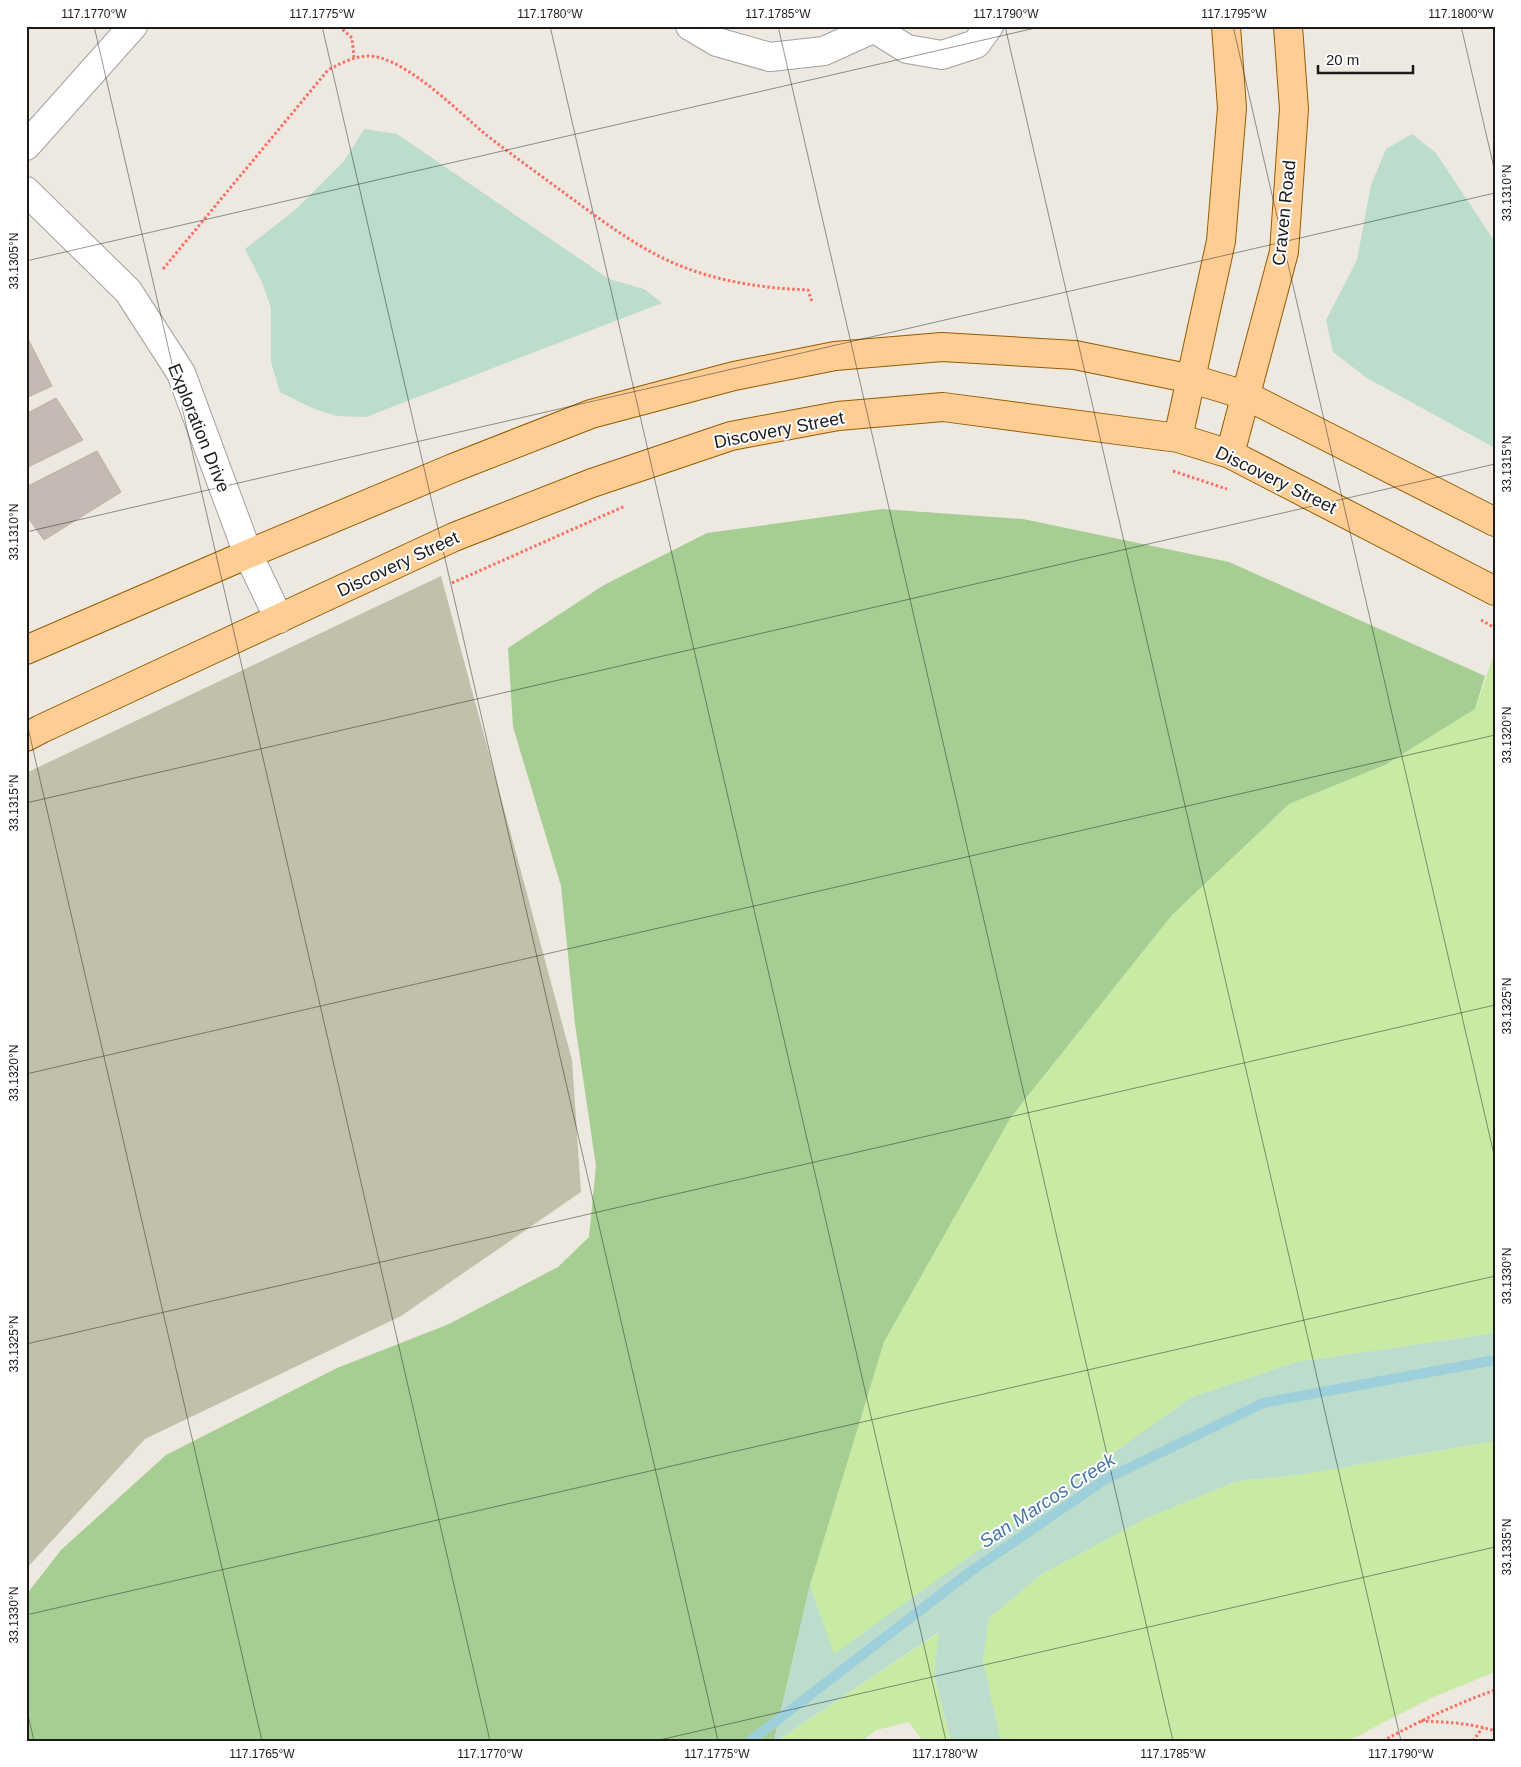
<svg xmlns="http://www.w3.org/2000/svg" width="1521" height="1767" font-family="Helvetica,sans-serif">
	<rect width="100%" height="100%" fill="#ede8e0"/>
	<path fill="#c1c1ab" d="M441 576 572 1060 581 1192 401 1316 145 1439 26 1569V773Z"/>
	<path fill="#c8eaa3" d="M1495 652V1333L1296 1362 1190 1398 834 1655 810 1585 884 1342 1011 1117 1172 915 1289 804 1385 765 1475 709Z
		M1495 1441V1672L1431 1698 1348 1741H1001L983 1661 989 1618 1042 1574 1145 1519 1237 1481 1298 1475Z
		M940 1632 934 1675 950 1737 949 1741H923L909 1722 876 1730 862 1741H777Z"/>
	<path fill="#a6ce93" d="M882 509 1023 519 1229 562 1485 676 1475 709 1385 765 1289 804 1172 915 1011 1117 884 1342 810 1585 774 1741H26V1595L61 1550 166 1455 337 1368 449 1324 558 1267 589 1237 596 1166 575 1024 561 886 513 727 508 648 604 585 707 533Z"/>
	<path fill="#bcdccc" d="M364 129 397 134 609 279 644 289 662 303 366 417 337 416 314 409 280 392 271 362V308L262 282 245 249 295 210 344 161Z
		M1412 134 1436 153 1495 242V448L1367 378 1333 352 1326 320 1357 260 1371 185 1386 149Z
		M1495 1333V1441L1298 1475 1237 1481 1145 1519 1042 1574 989 1618 983 1661 1001 1741H949L950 1737 934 1675 939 1632 777 1741H774L810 1585 834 1654 1190 1398 1296 1362Z"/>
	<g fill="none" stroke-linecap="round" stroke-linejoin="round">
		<path stroke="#9ed0dc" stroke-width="10" d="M750 1741 970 1572 1104 1480 1263 1403 1495 1360"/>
	</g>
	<path fill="#c5bab3" stroke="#bfaea2" d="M28 339 52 386 26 398V340Z
		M56 398 83 440 26 468V414Z
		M97 451 121 492 44 540 26 515V487Z"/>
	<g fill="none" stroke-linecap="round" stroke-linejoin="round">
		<g stroke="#a2a2a2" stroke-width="30">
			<path id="minor" d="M690 26 717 42 770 57 824 51 879 26
				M875 29 907 49 942 55 976 44 989 26
				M26 146 133 26
				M26 191 128 291 181 373 248 554 279 619"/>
		</g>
		<g stroke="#925d00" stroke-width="30">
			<path id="major" d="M1178 438 1221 241 1232 108 1226 26
				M1230 454 1284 252 1294 109 1288 26
				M26 650 248 554 453 468 591 414 734 376 835 356 942 347 1075 355 1192 379 1245 395 1495 522
				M26 737 41 729 454 537 592 483 731 436 838 416 943 407 1178 438 1230 454 1495 591"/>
		</g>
		<path stroke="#fd6d61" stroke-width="3" stroke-dasharray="2.5 2.5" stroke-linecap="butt" d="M339 26 352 38 354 57
			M163 269 328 70C345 61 362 52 381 58 416 69 457 110 485 134 512 155 540 175 567 195 600 219 632 244 669 261 713 281 760 288 808 290L812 302
			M1173 471 1227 489
			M452 583 625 506
			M1481 620 1495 628
			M1421 1721C1446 1722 1471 1723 1495 1731
			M1383 1741C1419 1721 1456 1704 1495 1690
			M1473 1741 1483 1727"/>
		<use href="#minor" stroke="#fff" stroke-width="28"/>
		<use href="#major" stroke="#fecd94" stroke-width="28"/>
	</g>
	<path fill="none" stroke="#1b1b1b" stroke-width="1" stroke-opacity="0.45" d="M94 26 490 1741M322 26 718 1741M550 26 946 1741M778 26 1173 1741M1005 26 1401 1741M1233 26 1495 1159M1461 26 1495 172M26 261 1044 26M26 532 1495 193M26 719 262 1741M26 803 1495 464M26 1074 1495 735M26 1344 1495 1005M26 1615 1495 1276M26 1706 34 1741M655 1741 1495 1547"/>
	<g text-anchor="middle" stroke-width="4" stroke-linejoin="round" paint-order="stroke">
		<g font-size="18" fill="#1b1b1b" stroke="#fff">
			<text transform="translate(1284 213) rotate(-84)" y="6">Craven Road</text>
			<text transform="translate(199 428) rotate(68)" y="6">Exploration Drive</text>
			<text transform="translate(779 430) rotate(-11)" y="6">Discovery Street</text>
			<text transform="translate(1276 480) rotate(26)" y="6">Discovery Street</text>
			<text transform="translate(398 564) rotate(-25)" y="6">Discovery Street</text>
		</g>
		<g font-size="19" font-style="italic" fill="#4377a4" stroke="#fff">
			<text transform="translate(1047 1500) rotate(-33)" y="7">San Marcos Creek</text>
		</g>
	</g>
	<rect width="1521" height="1767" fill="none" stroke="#ffffff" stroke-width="55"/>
	<path d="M1318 65v8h95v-8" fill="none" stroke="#1b1b1b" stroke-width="2.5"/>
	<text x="1326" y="65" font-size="15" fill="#1b1b1b" stroke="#ffffff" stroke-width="4" paint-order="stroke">20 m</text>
	<rect x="28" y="28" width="1466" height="1712" fill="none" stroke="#1b1b1b" stroke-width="2"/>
	<g font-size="12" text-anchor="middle" fill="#1b1b1b">
		<text x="94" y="18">117.1770°W</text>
		<text x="322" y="18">117.1775°W</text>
		<text x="550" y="18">117.1780°W</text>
		<text x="778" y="18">117.1785°W</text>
		<text x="1006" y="18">117.1790°W</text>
		<text x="1234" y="18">117.1795°W</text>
		<text x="1461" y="18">117.1800°W</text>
		<text transform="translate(1507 193) rotate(-90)" y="4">33.1310°N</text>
		<text transform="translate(14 261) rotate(-90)" y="4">33.1305°N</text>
		<text transform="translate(1507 464) rotate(-90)" y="4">33.1315°N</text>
		<text transform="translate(14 532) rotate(-90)" y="4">33.1310°N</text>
		<text transform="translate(1507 735) rotate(-90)" y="4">33.1320°N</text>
		<text transform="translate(14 803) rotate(-90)" y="4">33.1315°N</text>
		<text transform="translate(1507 1006) rotate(-90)" y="4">33.1325°N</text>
		<text transform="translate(14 1073) rotate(-90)" y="4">33.1320°N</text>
		<text transform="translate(1507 1276) rotate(-90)" y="4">33.1330°N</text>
		<text transform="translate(14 1344) rotate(-90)" y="4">33.1325°N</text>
		<text transform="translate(1507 1547) rotate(-90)" y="4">33.1335°N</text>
		<text transform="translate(14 1615) rotate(-90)" y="4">33.1330°N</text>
		<text x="262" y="1758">117.1765°W</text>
		<text x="490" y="1758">117.1770°W</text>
		<text x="717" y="1758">117.1775°W</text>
		<text x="945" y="1758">117.1780°W</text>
		<text x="1173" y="1758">117.1785°W</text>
		<text x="1401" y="1758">117.1790°W</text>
	</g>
</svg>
